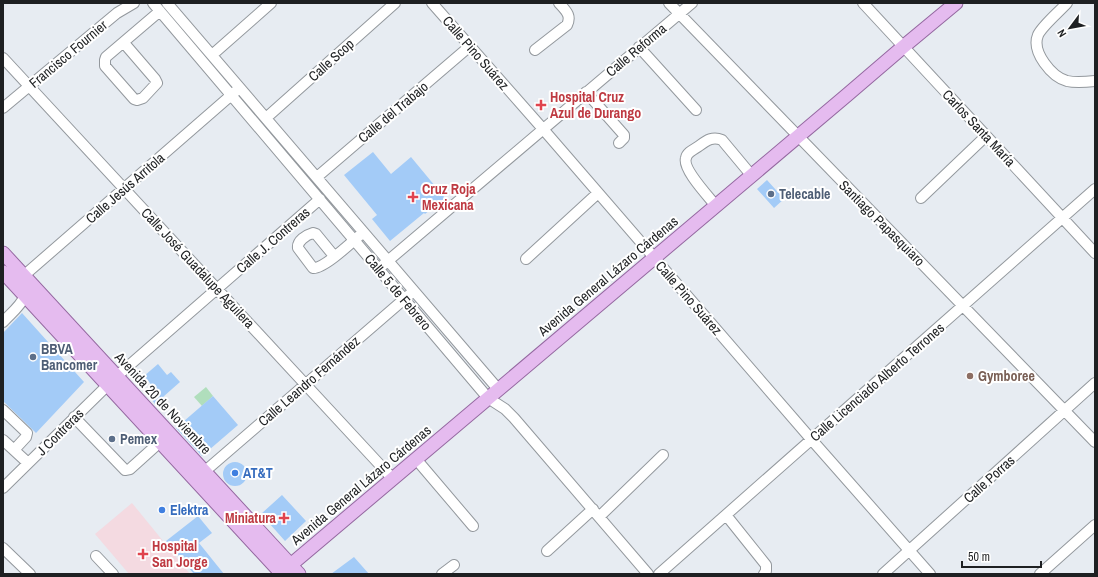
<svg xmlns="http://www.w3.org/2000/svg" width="1098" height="577" font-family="'Archivo Narrow',sans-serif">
	<rect width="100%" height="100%" fill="#e7ecf2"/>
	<path fill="#f4dae1" d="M132 503 190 574H129L95 534Z"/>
	<path fill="#b0debc" d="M206 387 213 396 202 406 194 397Z"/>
	<path fill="#a3cbf7" d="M373 152 391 174 411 157 445 198 425 214 424 213 390 241 372 219 377 215 344 175Z
		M767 180 784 199 774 208 757 189Z
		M22 313 84 382 36 433 3 401V333Z
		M158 364 167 375 171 372 180 382 155 404 148 395 155 389 144 376Z
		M213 396 238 425 202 456 176 428Z
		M223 474a12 12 0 1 1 24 0a12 12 0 1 1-24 0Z
		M282 495 306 521 285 541 261 514Z
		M198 516 212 533 199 543 224 574H194L166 541Z
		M354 557 369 574H331Z"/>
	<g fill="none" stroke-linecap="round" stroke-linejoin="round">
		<g stroke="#93989d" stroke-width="12">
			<path id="minor" d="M153 3 488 398 505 409 514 418 648 574
				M167 3 498 389
				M432 3 543 129 811 439 930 574
				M669 3 1095 442
				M863 3 1095 253
				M1067 3C1060 11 1042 26 1038 35 1031 52 1052 77 1067 81 1076 83 1086 82 1095 81
				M124 43 155 79 157 83 143 98 137 100 134 99 105 66V60L106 57 160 11
				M639 47 696 110
				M535 50 567 25C572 15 565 10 559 3
				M212 55 271 3
				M3 58 393 479
				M586 92 624 135V138L619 143
				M3 108 117 13 134 3
				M266 118 395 3
				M317 177 470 46
				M921 198 986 136
				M716 206C709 197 682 169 686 158 687 152 695 149 699 146 707 140 713 136 722 140L752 176
				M334 256 316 234 313 233C306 235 297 241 298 248L313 268C323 269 350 244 359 236
				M526 259 598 193
				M383 265 692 3
				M3 322C9 315 21 306 24 297 26 289 23 281 28 272L236 91
				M3 410 27 433 26 437 14 450
				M74 417 125 470 130 469 160 442
				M3 440 28 463
				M416 459 473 526
				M204 472 409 295
				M3 488 117 376 320 199
				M726 515 766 565V571L764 574
				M599 517 663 455
				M3 548 30 574
				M547 551 593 509
				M96 556 113 574
				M442 574 454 565
				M659 574 1095 189
				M883 574 1095 383
				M1040 574 1095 525"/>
		</g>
		<g stroke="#9468a0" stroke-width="15">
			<path id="major" d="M3 253 299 574
				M3 272 282 574
				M280 574 847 95 903 47 956 3"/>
		</g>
		<use href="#minor" stroke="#fff" stroke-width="10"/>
		<use href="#major" stroke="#e5bbef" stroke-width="13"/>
	</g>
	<g fill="#e0444e" stroke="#fff" stroke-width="1.5">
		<path d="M539 99h4v4h4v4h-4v4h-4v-4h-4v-4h4z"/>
		<path d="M411 191h4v4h4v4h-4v4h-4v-4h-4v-4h4z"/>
		<path d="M282 512h4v4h4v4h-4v4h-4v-4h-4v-4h4z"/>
		<path d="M141 548h4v4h4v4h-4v4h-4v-4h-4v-4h4z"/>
	</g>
	<g fill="#5c6f8a" stroke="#fff" stroke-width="1.5">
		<circle cx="771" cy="194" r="4"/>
		<circle cx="33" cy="357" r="4"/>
		<circle cx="112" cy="439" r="4"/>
	</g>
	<circle fill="#8d6e63" stroke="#fff" stroke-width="1.5" cx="970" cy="376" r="4"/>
	<g fill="#3f7fe0" stroke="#fff" stroke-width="1.5">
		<circle cx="235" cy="473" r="4"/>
		<circle cx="162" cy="510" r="4"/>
	</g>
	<g text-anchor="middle" stroke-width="4" stroke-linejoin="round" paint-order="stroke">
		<g font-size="14" fill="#1e2022" stroke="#fff">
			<text transform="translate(636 50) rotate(-40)" y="5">Calle Reforma</text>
			<text transform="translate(476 53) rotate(49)" y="5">Calle Pino Suárez</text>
			<text transform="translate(68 54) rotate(-40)" y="5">Francisco Fournier</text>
			<text transform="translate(331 60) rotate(-42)" y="5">Calle Scop</text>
			<text transform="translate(393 112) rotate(-40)" y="5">Calle del Trabajo</text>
			<text transform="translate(979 128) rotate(47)" y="5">Carlos Santa María</text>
			<text transform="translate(125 188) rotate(-41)" y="5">Calle Jesús Arritola</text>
			<text transform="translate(882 223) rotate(45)" y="5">Santiago Papasquiaro</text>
			<text transform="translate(273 240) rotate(-41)" y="5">Calle J. Contreras</text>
			<text transform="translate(198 268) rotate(47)" y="5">Calle José Guadalupe Aguilera</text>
			<text transform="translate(608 276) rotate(-40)" y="5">Avenida General Lázaro Cárdenas</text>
			<text transform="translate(398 292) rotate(50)" y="5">Calle 5 de Febrero</text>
			<text transform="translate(689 298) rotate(49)" y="5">Calle Pino Suárez</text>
			<text transform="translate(309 381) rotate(-41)" y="5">Calle Leandro Fernández</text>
			<text transform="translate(877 382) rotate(-41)" y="5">Calle Licenciado Alberto Terrones</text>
			<text transform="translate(163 403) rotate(47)" y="5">Avenida 20 de Noviembre</text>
			<text transform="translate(60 432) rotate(-45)" y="5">J Contreras</text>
			<text transform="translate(989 479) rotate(-42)" y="5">Calle Porras</text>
			<text transform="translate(361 485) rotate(-40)" y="5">Avenida General Lázaro Cárdenas</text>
		</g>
		<g font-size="14" font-weight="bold" fill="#be3a42" stroke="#fff" text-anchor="start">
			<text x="550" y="102">Hospital Cruz<tspan x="550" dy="16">Azul de Durango</tspan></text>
			<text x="422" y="194">Cruz Roja<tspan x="422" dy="16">Mexicana</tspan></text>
			<text x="276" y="523" text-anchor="end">Miniatura</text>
			<text x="152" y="551">Hospital<tspan x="152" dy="16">San Jorge</tspan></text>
		</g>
		<g font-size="14" font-weight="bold" fill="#4e5e75" stroke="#fff" text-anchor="start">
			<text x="779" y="199">Telecable</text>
			<text x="41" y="354">BBVA<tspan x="41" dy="16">Bancomer</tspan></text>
			<text x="120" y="444">Pemex</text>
		</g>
		<g font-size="14" font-weight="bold" fill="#785e54" stroke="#fff" text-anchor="start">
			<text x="978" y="381">Gymboree</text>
		</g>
		<g font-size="14" font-weight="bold" fill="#366cbe" stroke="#fff" text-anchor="start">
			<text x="243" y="478">AT&amp;T</text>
			<text x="170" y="515">Elektra</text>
		</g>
	</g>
	<rect width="1098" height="577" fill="none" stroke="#1e2022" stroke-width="8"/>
	<g transform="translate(1070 28) rotate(238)" stroke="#ffffff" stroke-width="3" paint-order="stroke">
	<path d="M0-3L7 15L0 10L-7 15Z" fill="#1e2022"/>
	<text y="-6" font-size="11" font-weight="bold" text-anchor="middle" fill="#1e2022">N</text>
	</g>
	<path d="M962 561v6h79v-6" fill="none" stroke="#1e2022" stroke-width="2"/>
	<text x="968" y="561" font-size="12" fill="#1e2022" stroke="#ffffff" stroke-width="3" paint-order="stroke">50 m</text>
</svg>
